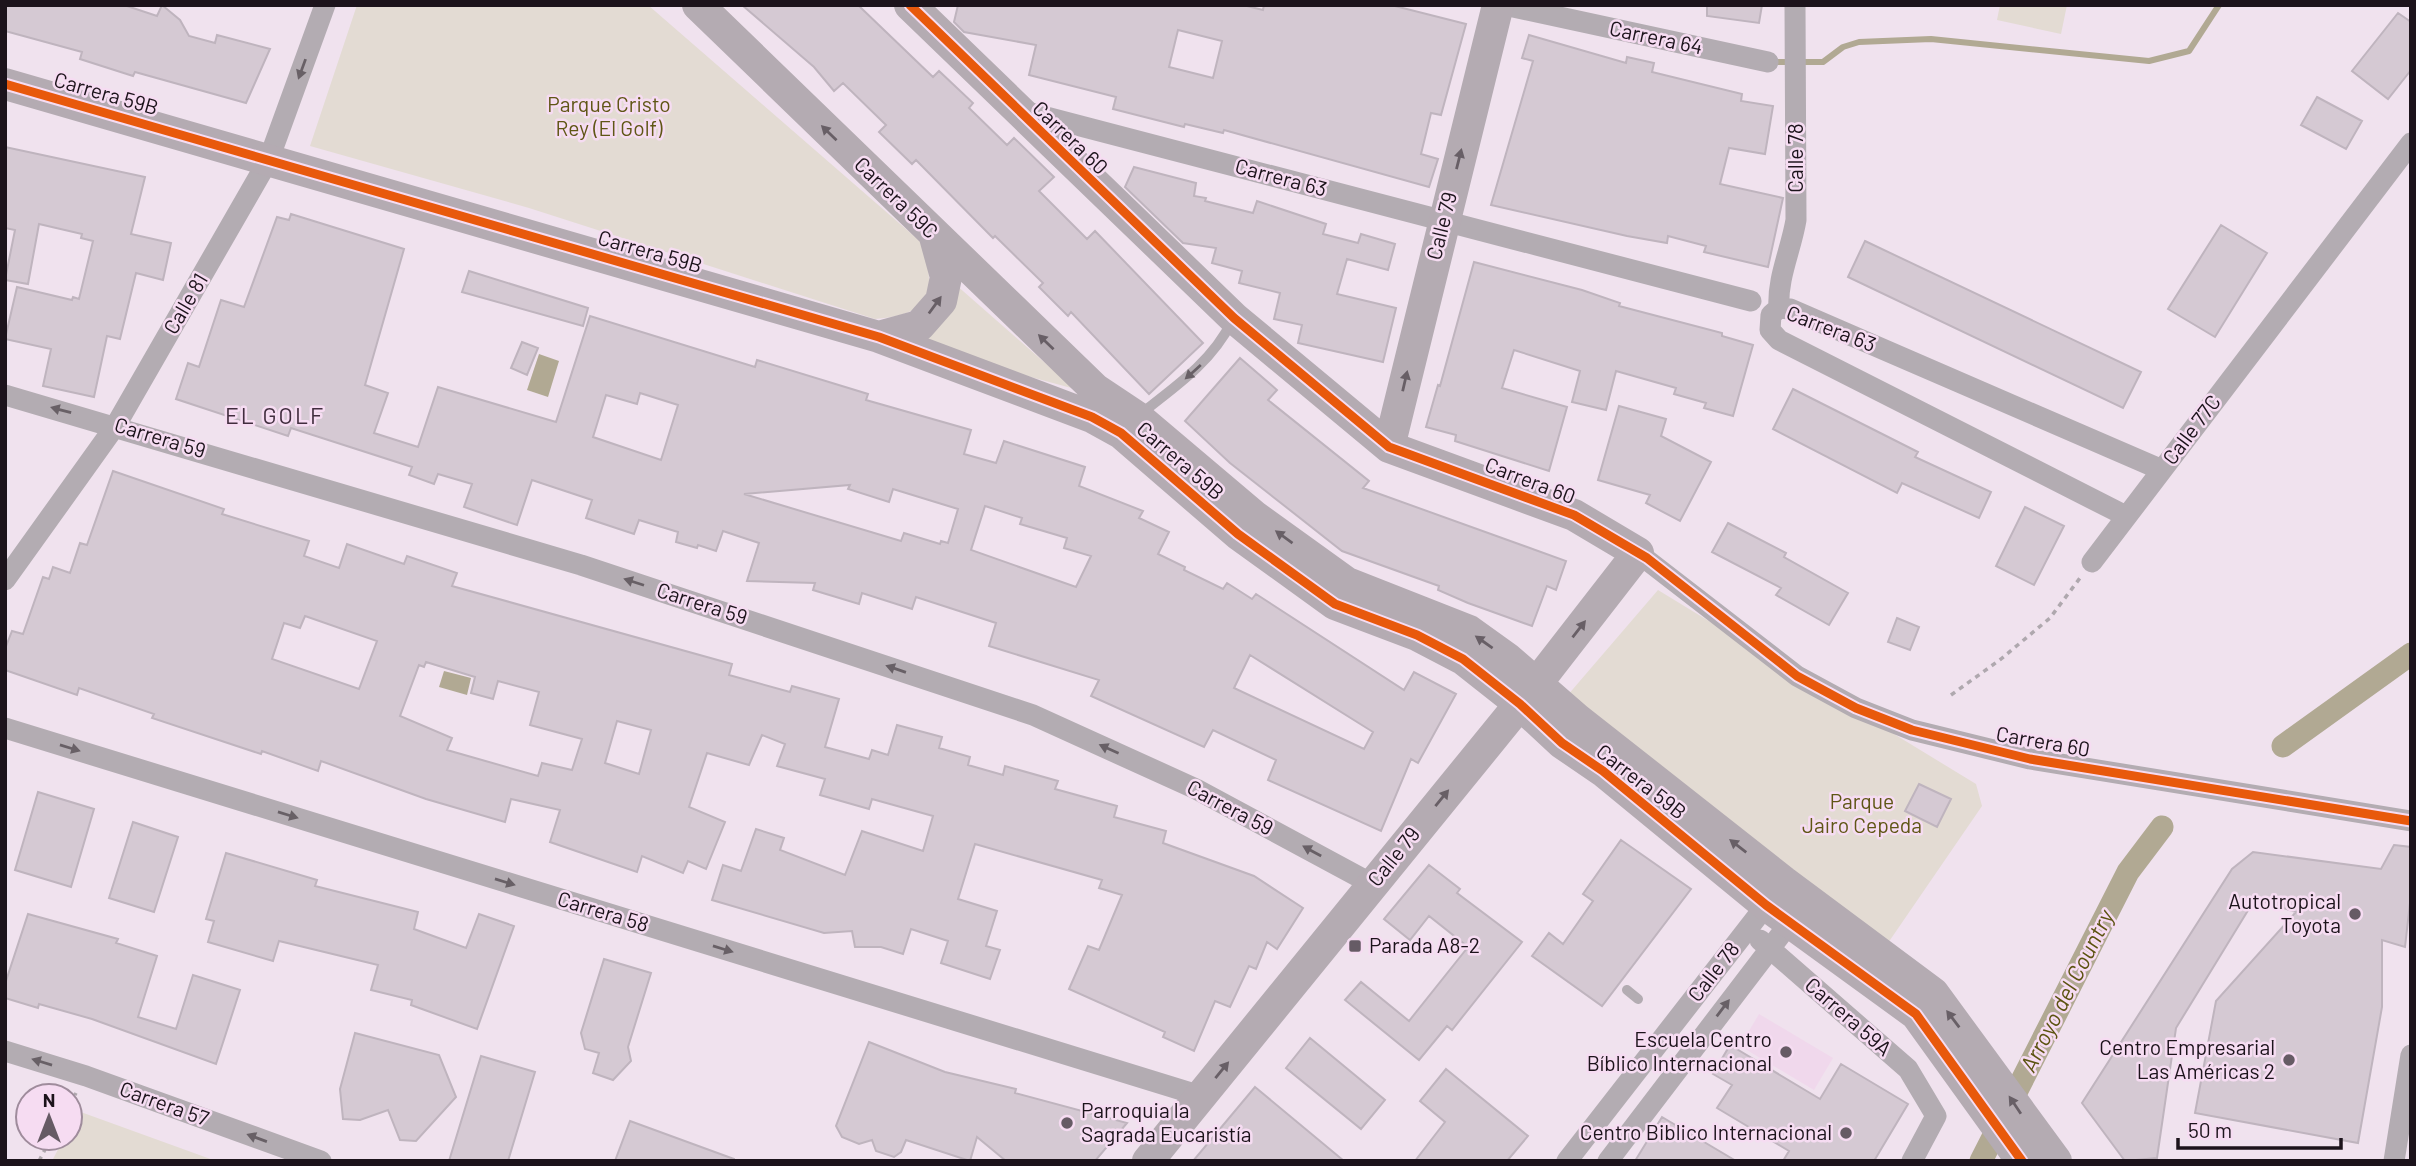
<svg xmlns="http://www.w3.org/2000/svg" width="2416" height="1166" font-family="Barlow,sans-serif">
	<rect width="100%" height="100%" fill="#f0e2ee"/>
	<path fill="#f0d8ec" d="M1759 1014 1833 1058 1814 1090 1740 1046Z"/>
	<path fill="#e3dbd3" d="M357 5H648L922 243C937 293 931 315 875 319L529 208 310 146Z
		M2000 5H2067L2061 34 1997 20Z
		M955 284 1075 389 1012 372 909 337Z
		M1658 590 1976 784 1982 806 1888 943 1567 696Z
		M78 1111 216 1161H52L64 1138H70V1127Z"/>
	<path fill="#b1a993" d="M539 354 559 361 548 397 527 390Z
		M444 671 471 678 467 695 439 687Z"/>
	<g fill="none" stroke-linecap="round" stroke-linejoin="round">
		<path stroke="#b1a993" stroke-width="6" d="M1773 62H1823L1843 47 1859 42 1931 39 2149 61 2189 51 2219 5"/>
		<path stroke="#b1a993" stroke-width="23" d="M2283 746 2411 654
			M1981 1161 2128 872 2162 827"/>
	</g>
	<path fill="#d5c9d3" stroke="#bfb4be" stroke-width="2" fill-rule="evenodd" d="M5 5H124L157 16 162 5 180 20 189 36 215 43 217 35 270 49 246 103 135 72 133 76 80 59 82 52 5 31Z
		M742 5H858L933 77 939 71 973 103 969 108 1007 145 1014 138 1054 177 1039 191 1087 239 1095 231 1203 343 1149 394 1071 312 1068 316 1039 287 1043 283 995 236 993 238 916 160 912 164 879 132 886 125 843 83 834 91 814 67Z
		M958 5H1243L1263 10 1264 5H1391L1466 24 1441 115 1431 113 1421 154 1438 159 1429 187 1224 130 1223 133 1185 124 1184 127 1113 109 1116 97 1029 75 1036 45 964 32 954 22ZM1178 30 1222 41 1213 78 1169 67Z
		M1707 5H1762L1759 23 1707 16Z
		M2398 13 2411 22V70L2388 99 2352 71Z
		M1529 35 1626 63 1627 57 1654 63 1652 72 1742 94 1741 101 1773 106 1765 154 1729 148 1720 184 1783 198 1768 267 1704 252 1706 246 1668 236 1667 243 1627 236 1491 205 1533 61 1522 58Z
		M2317 97 2362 121 2346 149 2301 125Z
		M5 147 145 177 131 234 171 243 163 280 136 273 120 339 107 336 94 397 43 386 51 349 5 339 17 287 72 300 73 297 79 299 93 241 81 238 82 234 39 224 28 284 5 280 15 230 5 228Z
		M1134 167 1196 183 1194 196 1206 198 1205 201 1253 213 1257 201 1326 224 1323 234 1358 243 1361 234 1395 244 1388 270 1347 259 1337 294 1396 308 1383 362 1298 343 1302 325 1274 319 1280 293 1239 283 1242 271 1212 263 1216 248 1183 243 1125 187Z
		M291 214 404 249 365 385 388 393 374 433 418 447 438 387 556 422 590 316 755 367 757 360 868 394 866 400 971 430 964 454 996 463 1004 441 1085 467 1079 486 1143 511 1139 518 1169 532 1158 554 1185 567 1184 570 1223 589 1227 583 1252 599 1256 594 1404 690 1414 672 1456 694 1418 763 1411 759 1381 831 1268 780 1276 760 1213 730 1204 747 1091 696 1099 680 989 646 996 623 916 597 912 609 862 593 859 604 813 590 815 583 747 581 759 543 723 531 716 551 698 545 697 548 676 542 678 532 639 520 634 534 586 518 592 500 532 480 517 525 464 507 472 484 438 474 434 484 409 475 412 467 291 428 288 436 176 399 188 363 199 367 221 300 244 307 277 217 289 220ZM640 393 678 405 661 460 593 437 606 395 637 404ZM850 485 848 489 889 502 893 489 958 509 948 543 941 541 940 544 904 533 901 541 744 494ZM985 506 1022 518 1020 524 1067 538 1064 548 1091 556 1076 587 971 550ZM1250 655 1373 732 1364 749 1234 688Z
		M2221 225 2267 253 2215 337 2168 309Z
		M1865 241 2141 372 2123 408 1848 277Z
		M1474 262 1582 290 1620 303 1619 306 1722 333V336L1753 345 1733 416 1704 408 1706 403 1674 394 1676 388 1616 371 1606 410 1572 402 1580 371 1514 350 1502 388 1567 407 1549 471 1455 441 1456 435 1426 427 1438 385 1440 386Z
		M469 271 588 308 583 326 462 292Z
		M522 342 538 348 527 375 511 368Z
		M1240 358 1277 390 1268 400 1369 481 1363 488 1566 561 1556 590 1547 586 1532 626 1468 603 1438 590 1439 586 1342 551 1230 463 1185 421Z
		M1793 389 1918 452 1915 457 1991 492 1979 518 1902 483 1897 493 1773 429Z
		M1619 406 1666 419 1661 436 1711 462 1680 521 1646 503 1650 495 1598 480Z
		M113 471 224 509 222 514 309 541 304 556 339 568 347 544 404 564 407 556 457 573 452 586 732 664 729 675 790 692 792 686 839 699 825 747 869 759 872 750 888 755 897 725 942 737 939 748 970 757 968 765 1003 775 1005 766 1058 781 1055 789 1117 806 1114 817 1166 831 1163 843 1254 876 1303 908 1277 949 1267 942 1256 969 1249 966 1230 1007 1215 1001 1194 1051 1163 1037 1165 1032 1069 989 1088 946 1099 950 1122 895 1099 888 1102 880 975 844 958 899 997 911 986 946 1000 950 990 979 941 963 948 941 911 929 903 954 881 947H855L852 931 824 933 712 900 723 865 741 871 756 829 784 838 780 850 845 875 862 831 923 851 933 816 872 799 869 809 820 795 825 779 777 766 785 744 762 735 749 765 707 753 689 807 725 822 706 869 688 861 683 873 642 856 637 872 550 842 560 810 511 799 505 822 426 799 321 761 318 771 262 751 261 754 152 718 154 714 79 688 77 695 5 670V649L12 631 23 634 43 577 49 579 53 567 70 573 80 543 87 545ZM305 616 377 641 359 689 272 659 284 623 300 628ZM426 662 475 677 471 693 493 699 498 681 539 692 530 725 582 739 572 770 542 763 538 776 447 750 452 738 400 716 419 665 424 667ZM617 721 651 730 639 774 605 763Z
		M2025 507 2064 526 2034 585 1996 566Z
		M1728 523 1786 553 1784 557 1848 593 1829 625 1776 595 1781 588 1712 552Z
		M1897 618 1919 627 1910 650 1888 642Z
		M1919 784 1951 799 1937 827 1905 811Z
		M38 792 94 809 71 887 15 870Z
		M133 822 178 837 154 912 109 898Z
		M1621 840 1691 889 1602 1006 1532 956 1549 933 1563 944 1593 901 1583 894Z
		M2394 845 2411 847V894L2405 947 2382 940V1007L2358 1143 2195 1113 2216 1001 2296 912 2255 899 2176 1028 2157 1158 2125 1161 2082 1103 2232 869 2253 852 2381 869Z
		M226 853 317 880 315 886 418 912 414 929 466 948 479 914 514 926 477 1029 411 1005 412 1000 371 990 378 965 279 941 273 961 208 942 214 921 206 919Z
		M1429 865 1460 889 1457 893 1522 942 1452 1030 1447 1026 1419 1060 1345 1000 1361 982 1409 1021 1468 947 1429 916 1410 940 1384 919Z
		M28 914 118 939 116 943 157 956 138 1017 176 1029 193 975 240 990 216 1064 92 1019 39 1004 38 1008 5 998V984Z
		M604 959 651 973 628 1047 631 1061 613 1080 593 1073 599 1053 585 1049 581 1033Z
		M355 1033 439 1055 456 1097 416 1141 400 1140 388 1110 360 1120 343 1119 340 1089Z
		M1310 1038 1385 1100 1361 1129 1286 1068Z
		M869 1042 945 1072 1016 1089 1015 1093 1127 1123 1095 1161H1006L977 1137 970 1161 906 1140 901 1152 894 1157 876 1151 872 1140 859 1144 842 1137 836 1126Z
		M1730 1045 1820 1099 1841 1064 1908 1104 1874 1161H1783L1789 1151 1717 1108 1732 1085 1713 1074Z
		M481 1056 535 1072 508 1161H449Z
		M1446 1069 1528 1136 1507 1161H1415L1445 1122 1420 1101Z
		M1255 1087 1344 1161H1193Z
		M1662 1117 1736 1161H1635Z
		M630 1121 734 1159V1161H615Z"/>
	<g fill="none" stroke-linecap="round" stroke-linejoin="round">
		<path stroke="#afa8ae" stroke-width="3.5" stroke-dasharray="5 5" stroke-linecap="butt" d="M1951 695 2001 659 2050 618 2080 578
			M70 1104 76 1093
			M39 1161 51 1138"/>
		<path stroke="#b3acb2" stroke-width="10" d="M1139 415C1175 387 1212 362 1232 321
			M1627 990 1638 999"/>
		<path stroke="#b3acb2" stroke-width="21" d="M1504 5 1768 62
			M1023 111 1751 301
			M1779 308C1777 278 1791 250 1796 220L1795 5
			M5 395 581 565 1033 715 1196 789 1372 884
			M2126 516 1779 340 1770 330 1771 315 1779 308 1790 309 2162 470
			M1638 553 1797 676 1856 708 1912 730 2030 759 2411 821
			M2092 562 2411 143
			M5 580 116 425 269 159 325 5
			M5 728 1201 1096
			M1760 940 1908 1069 1936 1116 1912 1161
			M5 1051 86 1076 321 1161
			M1567 1161 1774 895
			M1608 1161 1798 912
			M2394 1161 2411 1055"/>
		<path stroke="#b4abb2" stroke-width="32" d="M698 5 1095 389 1137 417 1254 516 1347 583 1469 631 1508 659 1577 719 1784 882 1933 993 2056 1161
			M910 5 1234 318 1389 447 1574 515 1638 553 1537 683 1148 1161
			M5 84 879 337 1092 417 1121 433 1238 534 1335 604 1417 635 1463 659 1520 704 1562 743 1603 771 1766 905 1916 1014 2022 1161
			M879 337 919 326 941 301 946 277 935 237
			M1389 447 1498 5"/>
		<g stroke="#f6dcf2" stroke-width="13">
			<path id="cycleway" d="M910 5 1234 318 1389 447 1574 515 1647 558 1797 676 1856 708 1912 730 2030 759 2411 821
				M5 84 879 337 1092 417 1121 433 1238 534 1335 604 1417 635 1463 659 1520 704 1562 743 1603 771 1766 905 1916 1014 2022 1161"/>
		</g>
		<use href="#cycleway" stroke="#e8590c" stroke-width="9"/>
	</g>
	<defs><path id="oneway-solid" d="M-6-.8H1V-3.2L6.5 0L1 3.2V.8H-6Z" transform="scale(1.75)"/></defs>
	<g fill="#686066">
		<use href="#oneway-solid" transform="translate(302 69) rotate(110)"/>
		<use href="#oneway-solid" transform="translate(1193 372) rotate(138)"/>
		<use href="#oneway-solid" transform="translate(61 410) rotate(-165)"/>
		<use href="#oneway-solid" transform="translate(634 582) rotate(-162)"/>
		<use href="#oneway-solid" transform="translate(896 669) rotate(-161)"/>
		<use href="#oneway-solid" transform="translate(70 748) rotate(17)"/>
		<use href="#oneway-solid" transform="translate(1109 749) rotate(-156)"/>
		<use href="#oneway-solid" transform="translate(288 815) rotate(17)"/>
		<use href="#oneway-solid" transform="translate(1312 851) rotate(-151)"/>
		<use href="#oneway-solid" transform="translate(505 882) rotate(17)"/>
		<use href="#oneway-solid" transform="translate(723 949) rotate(17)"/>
		<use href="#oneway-solid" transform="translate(1723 1008) rotate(-53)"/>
		<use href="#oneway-solid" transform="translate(42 1062) rotate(-163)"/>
		<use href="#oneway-solid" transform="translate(257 1138) rotate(-160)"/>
	</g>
	<g fill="#685f66">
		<use href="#oneway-solid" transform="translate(829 133) rotate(-136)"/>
		<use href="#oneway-solid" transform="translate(1459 159) rotate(-76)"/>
		<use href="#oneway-solid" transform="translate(935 305) rotate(-54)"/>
		<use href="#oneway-solid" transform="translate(1046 342) rotate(-136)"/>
		<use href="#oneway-solid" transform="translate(1405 381) rotate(-77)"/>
		<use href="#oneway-solid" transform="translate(1284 537) rotate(-144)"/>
		<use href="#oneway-solid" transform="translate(1579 629) rotate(-52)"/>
		<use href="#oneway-solid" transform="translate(1484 642) rotate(-145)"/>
		<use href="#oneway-solid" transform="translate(1442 798) rotate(-51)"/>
		<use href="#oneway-solid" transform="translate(1738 846) rotate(-142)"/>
		<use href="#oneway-solid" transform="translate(1953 1019) rotate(-127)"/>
		<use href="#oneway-solid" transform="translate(1222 1070) rotate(-51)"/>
		<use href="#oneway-solid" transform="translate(2015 1105) rotate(-124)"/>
	</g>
	<g fill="#665b65" stroke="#f6dcf2" stroke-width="2.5">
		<circle cx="2355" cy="914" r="7"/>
		<rect x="1348" y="939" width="14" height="14" rx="3.5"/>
		<circle cx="1786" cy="1052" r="7"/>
		<circle cx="2289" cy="1060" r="7"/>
		<circle cx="1067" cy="1123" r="7"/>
		<circle cx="1846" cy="1133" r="7"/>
	</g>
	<g text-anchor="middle" stroke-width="5" stroke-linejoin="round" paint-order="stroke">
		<g font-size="21" fill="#1c131b" stroke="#f6dcf2">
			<text transform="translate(1656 38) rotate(12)" y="7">Carrera 64</text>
			<text transform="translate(106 94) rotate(16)" y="7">Carrera 59B</text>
			<text transform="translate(1070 138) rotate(44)" y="7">Carrera 60</text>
			<text transform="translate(1796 158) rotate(-90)" y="7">Calle 78</text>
			<text transform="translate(1281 178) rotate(15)" y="7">Carrera 63</text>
			<text transform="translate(896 198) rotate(44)" y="7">Carrera 59C</text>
			<text transform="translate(1442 226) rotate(-76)" y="7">Calle 79</text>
			<text transform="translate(650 252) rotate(16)" y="7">Carrera 59B</text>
			<text transform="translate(186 304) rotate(-60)" y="7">Calle 81</text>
			<text transform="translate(1831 329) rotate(21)" y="7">Carrera 63</text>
			<text transform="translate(2192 430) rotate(-53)" y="7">Calle 77C</text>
			<text transform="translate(160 438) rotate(17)" y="7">Carrera 59</text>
			<text transform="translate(1180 461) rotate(41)" y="7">Carrera 59B</text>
			<text transform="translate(1530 481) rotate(21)" y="7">Carrera 60</text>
			<text transform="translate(702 604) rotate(18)" y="7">Carrera 59</text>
			<text transform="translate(2043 742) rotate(10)" y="7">Carrera 60</text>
			<text transform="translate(1641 782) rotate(38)" y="7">Carrera 59B</text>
			<text transform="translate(1230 808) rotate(28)" y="7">Carrera 59</text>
			<text transform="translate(1394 857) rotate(-51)" y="7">Calle 79</text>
			<text transform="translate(603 912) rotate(17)" y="7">Carrera 58</text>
			<text transform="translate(1714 972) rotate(-52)" y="7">Calle 78</text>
			<text transform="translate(1848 1017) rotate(41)" y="7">Carrera 59A</text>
			<text transform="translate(164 1104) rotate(20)" y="7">Carrera 57</text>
		</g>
		<g font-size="21" fill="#5f5615" stroke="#f6dcf2">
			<text x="609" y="112">Parque Cristo<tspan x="609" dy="24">Rey (El Golf)</tspan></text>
			<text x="1862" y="809">Parque<tspan x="1862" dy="24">Jairo Cepeda</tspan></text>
		</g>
		<g font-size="21" fill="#1c131b" stroke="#f6dcf2" text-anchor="end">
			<text x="2341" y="909">Autotropical<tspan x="2341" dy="24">Toyota</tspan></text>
			<text x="1369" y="953" text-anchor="start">Parada A8-2</text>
			<text x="1772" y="1047">Escuela Centro<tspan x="1772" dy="24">Bíblico Internacional</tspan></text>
			<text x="2275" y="1055">Centro Empresarial<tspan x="2275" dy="24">Las Américas 2</tspan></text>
			<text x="1081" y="1118" text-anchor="start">Parroquia la<tspan x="1081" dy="24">Sagrada Eucaristía</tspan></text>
			<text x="1832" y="1140">Centro Biblico Internacional</text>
		</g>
		<g font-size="23" letter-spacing="2" fill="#412d3e" stroke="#f6dcf2">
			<text x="275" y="424">EL GOLF</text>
		</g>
		<g font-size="23" font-style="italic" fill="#5c5311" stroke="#f6dcf2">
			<text transform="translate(2067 991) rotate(-63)" y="8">Arroyo del Country</text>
		</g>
	</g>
	<rect width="2416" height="1166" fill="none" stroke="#1c131b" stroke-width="14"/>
	<g transform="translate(49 1117)"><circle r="33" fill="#f6dcf2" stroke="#9f8c9c" stroke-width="2"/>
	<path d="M0-5L12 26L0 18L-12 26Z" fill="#665b65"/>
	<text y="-10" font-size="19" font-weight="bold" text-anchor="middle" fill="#1c131b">N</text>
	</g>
	<path d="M2178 1138v10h163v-10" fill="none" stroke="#1c131b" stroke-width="3.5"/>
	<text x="2188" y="1138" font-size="21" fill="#1c131b" stroke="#f6dcf2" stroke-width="5" paint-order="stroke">50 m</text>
</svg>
